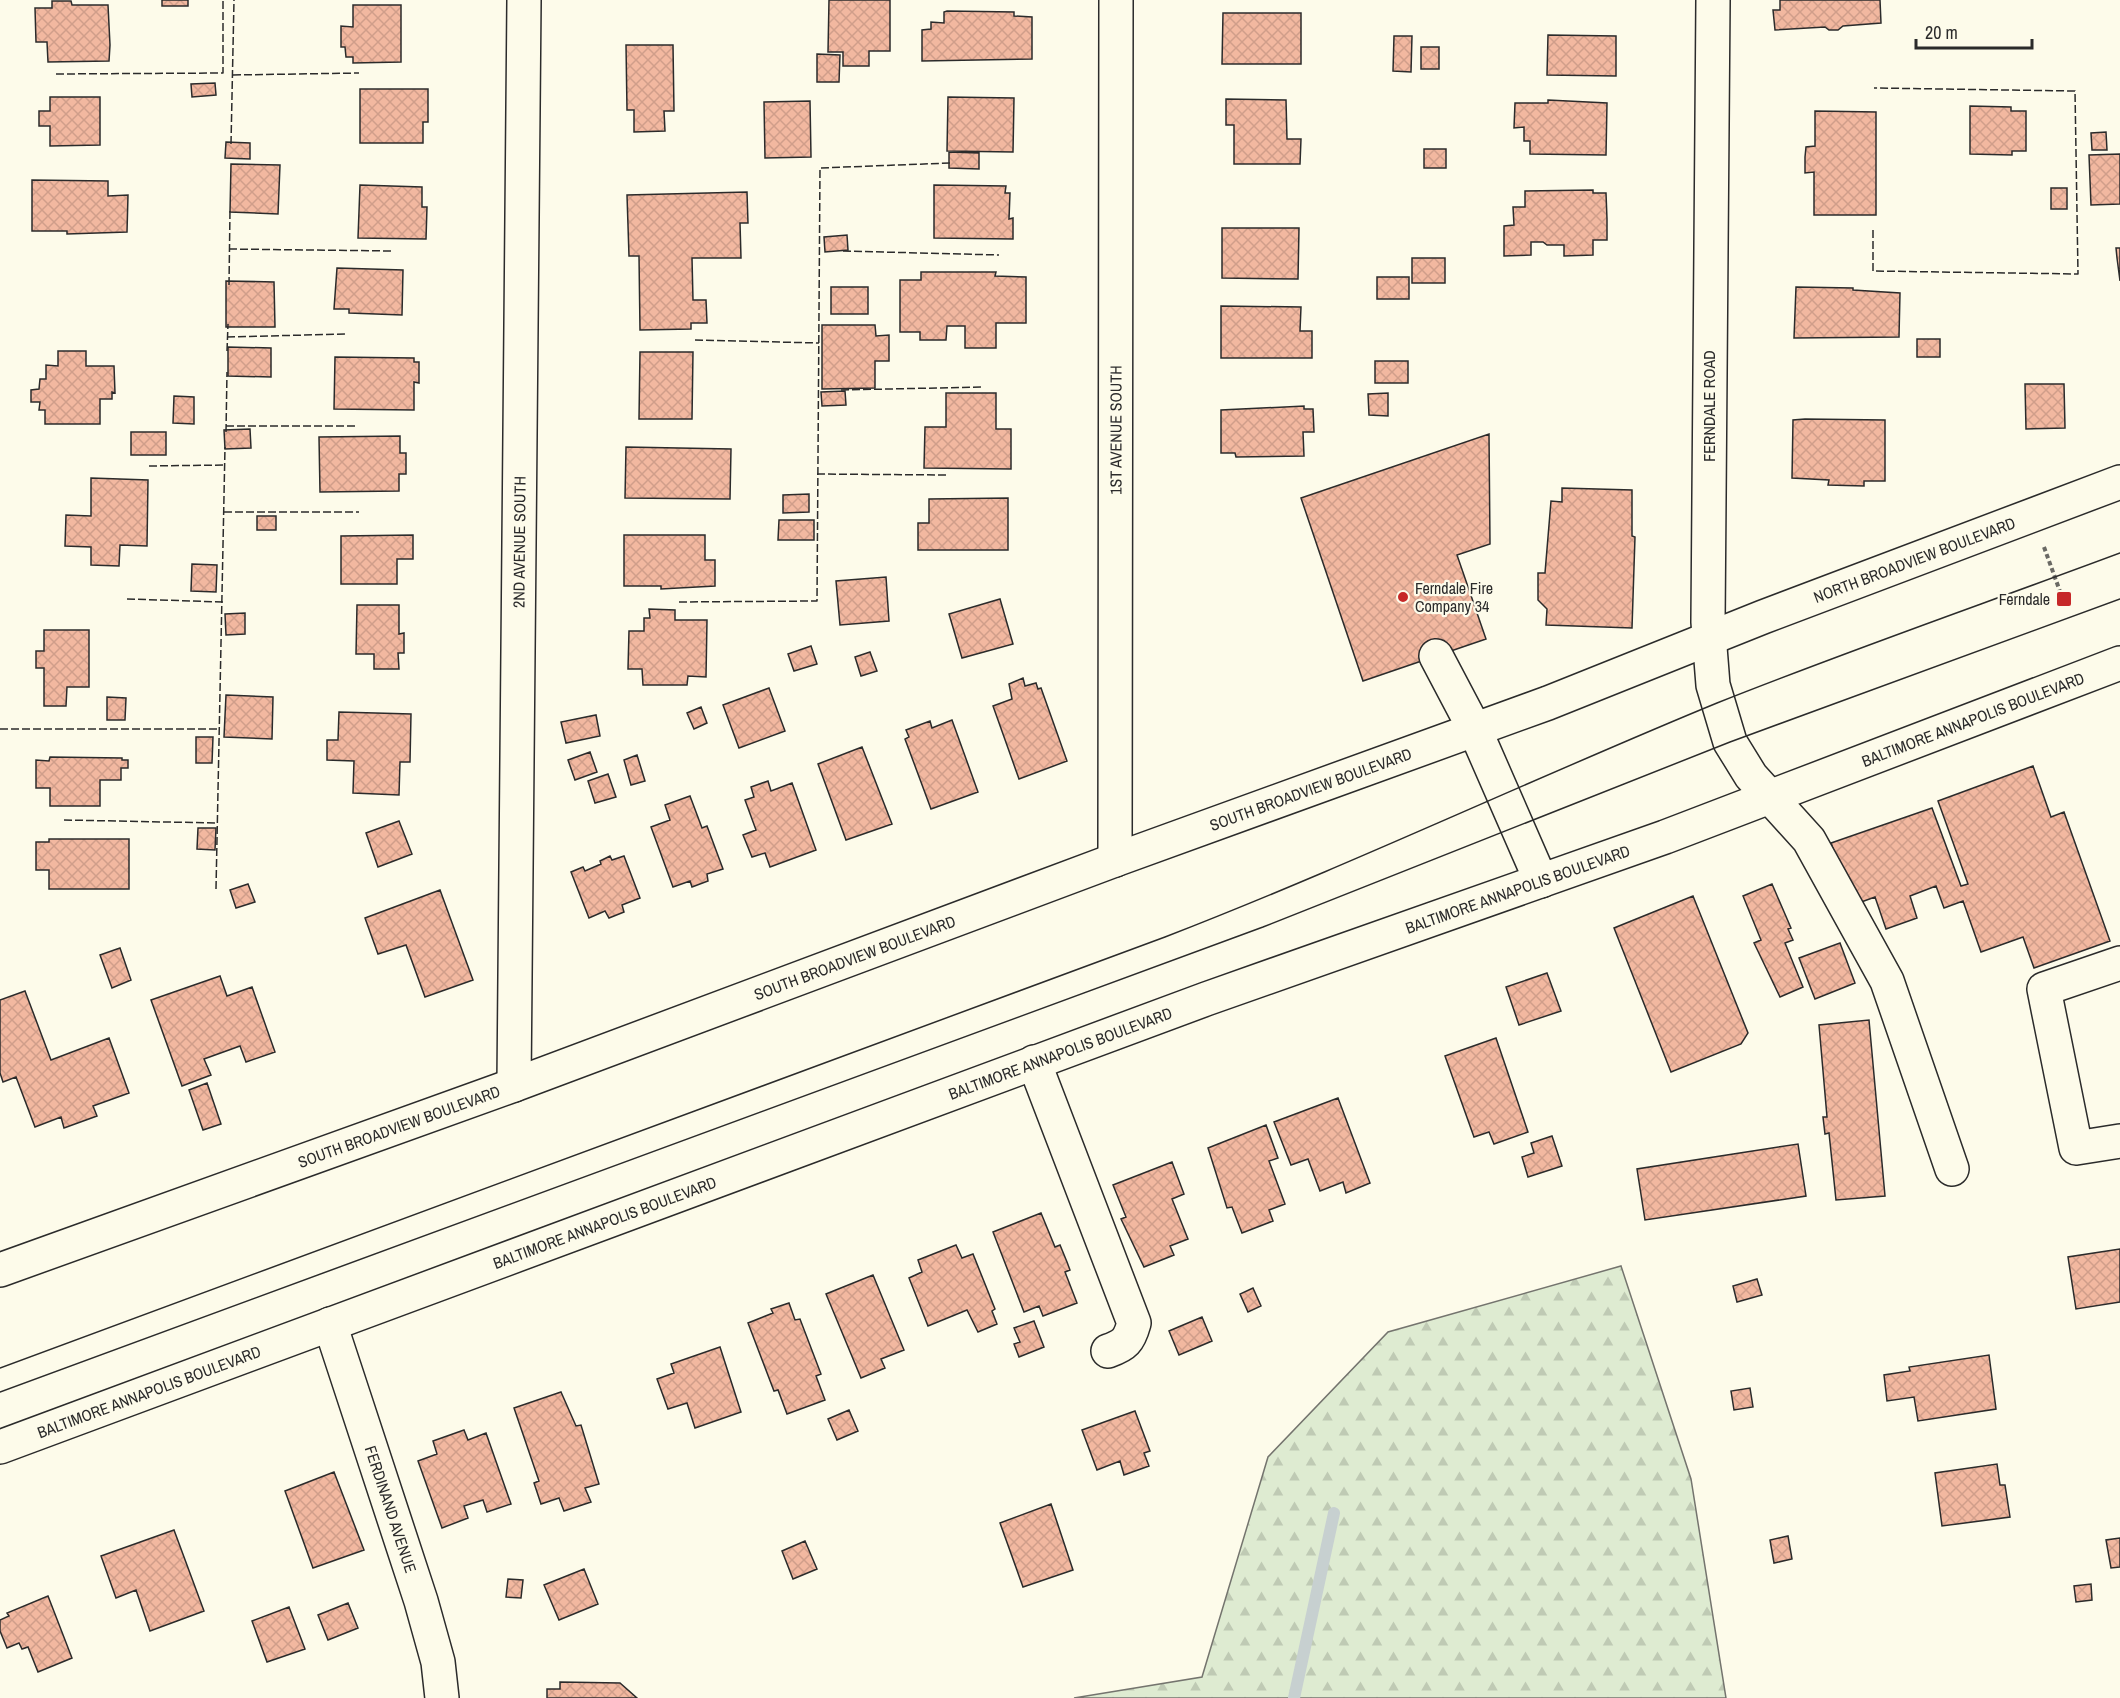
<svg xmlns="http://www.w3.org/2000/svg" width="2120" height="1698" font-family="'Archivo Narrow',sans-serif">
	<defs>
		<pattern id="forest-firs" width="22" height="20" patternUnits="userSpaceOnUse" patternTransform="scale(1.5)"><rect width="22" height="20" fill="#deebd1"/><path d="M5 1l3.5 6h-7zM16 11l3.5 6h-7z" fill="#bfcab4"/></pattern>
		<pattern id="building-cross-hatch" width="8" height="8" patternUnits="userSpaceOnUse" patternTransform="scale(1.5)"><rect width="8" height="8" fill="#f2b8a0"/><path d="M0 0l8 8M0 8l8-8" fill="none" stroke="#d09e8a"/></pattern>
	</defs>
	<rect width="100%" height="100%" fill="#fdfbea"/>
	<path fill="url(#forest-firs)" stroke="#74746e" stroke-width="1.5" d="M1621 1266 1691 1479 1726 1698H1074L1202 1677 1268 1457 1388 1332Z"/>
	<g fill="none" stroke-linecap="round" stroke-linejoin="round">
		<path stroke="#c7d0d0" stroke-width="12" d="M1294 1698 1334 1513"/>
	</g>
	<path fill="url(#building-cross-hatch)" stroke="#2b2b2b" stroke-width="1.5" d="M162 0H188V6H162Z
		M829 0H890V51H869V66H843V52H828Z
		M1780 0H1880L1881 23 1843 26 1838 30H1829L1825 27 1775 30 1773 10H1780Z
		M52 1H71L72 5H108L110 45 109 61 48 62 47 42H36L35 8H52Z
		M353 5H401V62L353 63V57H346L345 47H341V26L353 27Z
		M947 11 1014 12V16L1032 17V59L922 61V30L931 29V22L944 23V12Z
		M1223 13H1301V64H1222Z
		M1548 35 1616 36V76L1547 75Z
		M1394 36H1412L1411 72 1393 71Z
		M626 45H673L674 111H664L665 131 634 132V110H627Z
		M1421 47H1439V69H1421Z
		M817 54 840 55 839 82H817Z
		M215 83 216 95 192 97 191 84Z
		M360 89H428V122H423V143H360Z
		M50 97H100V145L50 146V126H39V111H50Z
		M948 97 1014 98 1013 152 947 151Z
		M1226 99 1286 100 1287 139H1301L1300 164H1234V125H1226Z
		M1548 100 1607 103 1606 155 1530 154V141H1524V127L1514 128 1515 103H1548Z
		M810 101 811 157 765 158 764 102Z
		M1970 106 2011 107V111H2026V151H2012V155L1970 154Z
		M1815 111 1876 112V215H1814V172L1805 173V157L1806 147 1815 146Z
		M2106 132 2107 150H2092L2091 133Z
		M226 142 250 143V159L225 158Z
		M1424 149H1446V168H1424Z
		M949 152 979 153V169L949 168Z
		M2120 154V204L2091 205 2089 155Z
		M231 164 280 165 278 214 230 212Z
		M32 180 108 181V196L128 195 127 232 67 234V231H32Z
		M360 185 422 187V207H427L426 239 358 238Z
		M934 185 1006 186 1005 193H1010L1009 219 1013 218V239L934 238Z
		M2051 188H2067V209H2051Z
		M1593 190V193H1606L1607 219V240H1593V255L1564 256V245H1547L1543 242H1531V255L1504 256V226L1514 225 1513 207H1525V191Z
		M747 192 748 223H740L741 258H692L693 300H706L707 323H691V329L640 330 639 256H629L627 195Z
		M1222 228H1299L1298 279 1222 278Z
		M847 235 848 250 825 252 824 237Z
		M2116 248H2120V281L2117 258Z
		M1412 258H1445V283H1412Z
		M337 268 403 270 402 315 349 313V309H334Z
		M921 272H996L995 276 1026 277V323H996V348H965V326H947L946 340H920V332H900V280H921Z
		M1377 277H1409V299H1377Z
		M226 281 274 282 275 327H226Z
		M831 287H868V314H831Z
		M1796 287 1853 288V290L1900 293 1899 337 1794 338Z
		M1221 306 1301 307 1300 331H1312V358H1221Z
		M822 325H875L876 336 889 335V361H875V388L822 389Z
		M1917 339H1940V357H1917Z
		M228 347 271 348V377L228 376Z
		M58 351H86V366H114L115 393 112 392V399H100V424H45V410H39L40 402H31V390L39 389 40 379H46V365L58 366Z
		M640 352H693L692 419H639Z
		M335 357 414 358V362H419V383L414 382V410L334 409Z
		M1375 361H1408V383H1375Z
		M2025 384H2064L2065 428 2026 429Z
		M845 391 846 405 822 406 821 392Z
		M946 393H996V429H1011V469L924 468 925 427H946Z
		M1388 393V416L1369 415 1368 394Z
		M174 396 194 397V424L173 423Z
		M1304 406V409H1313L1314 432H1303L1304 456 1236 457 1235 453H1221V410Z
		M1805 419 1885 420V481H1864V486L1828 485 1829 480 1792 478 1793 420Z
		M250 429 251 448 225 449 224 430Z
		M131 432H166V455H131Z
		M1489 434 1490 544 1457 555 1486 639 1363 681 1301 498Z
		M400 436V453H406V474H399V491L320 492 319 437Z
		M626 447 731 449 730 499 625 498Z
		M91 478 148 480 147 546 120 545 119 566 91 565V547L65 546 66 515 91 516Z
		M1562 488 1632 490V536L1635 537 1632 628 1546 625 1547 609 1538 600V573H1545L1551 501 1562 502Z
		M809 494V512L783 513V495Z
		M1008 498V550H918V523H929V499Z
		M257 516H276V530H257Z
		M779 520H814V540H778Z
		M413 535V559H397V584H341V536Z
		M624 535H705V560H715V586L661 589V586H624Z
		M192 564 217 565 216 592 191 591Z
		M886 577 889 621 840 625 836 581Z
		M1000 599 1013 644 962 658 949 614Z
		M357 605H399V634L404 633V653H398L399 669H374V654H356Z
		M649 609 675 610V620H707L706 677 688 676 687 685H643L642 669H628L629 631H644V618H650Z
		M245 613V634L226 635 225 614Z
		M44 630H89V687H67L66 706H44V668H36V651H44Z
		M811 646 817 664 794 671 788 654Z
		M870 652 877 671 861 676 855 657Z
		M1023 678 1025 686 1036 683 1038 689 1041 688 1067 761 1019 779 993 706 1012 699 1009 684Z
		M769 688 785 731 739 748 723 705Z
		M226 695 273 697 272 739 224 737Z
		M107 697 126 698 125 720H107Z
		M701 707 707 723 694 729 687 713Z
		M339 712 411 714 410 762H400L399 795 353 793 354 761 327 760V740H338Z
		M596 715 600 736 566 743 561 722Z
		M952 720 978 792 931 809 905 739 909 737 906 730 930 721 932 728Z
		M196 737H213L212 763H196Z
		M862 747 892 824 846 840 818 764Z
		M590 752 597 772 575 780 568 760Z
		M637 755 645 781 631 785 624 760Z
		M50 757 122 758V760H128V768H121V780H100V806H50V788H36V760L49 761Z
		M2033 766 2051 817 2064 812 2110 941 2034 968 2023 937 1981 952 1963 901 1944 908 1936 886 1910 896 1917 918 1886 929 1875 897 1853 905 1831 843 1932 808 1961 886 1968 884 1938 801Z
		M608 774 616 797 595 803 588 781Z
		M768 781 771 791 792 783 816 850 770 867 765 853 752 857 743 835 756 830 745 800 754 797 751 787Z
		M690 796 702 828 707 826 723 869 707 874 708 881 692 887 690 881 673 887 651 827 670 820 665 805Z
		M399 821 412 854 378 867 366 833Z
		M198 828H216L215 850 197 849Z
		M49 839H129V889H49V870H36V842H49Z
		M610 856 612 860 624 856 640 898 622 905 624 912 609 918 605 911 589 918 571 872 583 867 585 871 601 864 600 861Z
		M248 884 255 902 236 908 230 890Z
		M1772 884 1791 928 1788 929 1793 940 1785 943 1803 987 1780 997 1754 943 1761 940 1743 896Z
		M440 890 473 980 425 997 406 945 378 954 365 918Z
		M1693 896 1748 1033 1741 1044 1671 1072 1614 928Z
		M1840 943 1855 983 1815 999 1799 958Z
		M120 948 131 980 112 988 100 955Z
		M1547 973 1561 1011 1519 1025 1506 987Z
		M220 976 227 996 252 987 275 1052 246 1062 240 1046 204 1059 211 1075 182 1086 151 1000Z
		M25 991 51 1060 109 1038 129 1093 93 1106 97 1116 64 1128 61 1117 35 1127 16 1077 3 1082 0 1073V1000Z
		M1869 1020 1885 1196 1836 1200 1829 1133 1825 1134 1823 1117H1827L1819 1025Z
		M1496 1038 1528 1132 1494 1144 1489 1132 1474 1137 1445 1056Z
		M207 1083 221 1124 203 1130 189 1090Z
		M1338 1098 1370 1183 1346 1193 1343 1182 1320 1191 1308 1159 1291 1165 1274 1122Z
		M1266 1125 1278 1158 1269 1161 1285 1204 1269 1210 1273 1221 1242 1233 1232 1207 1227 1208 1208 1148Z
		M1552 1136 1562 1166 1528 1177 1522 1157 1534 1153 1531 1143Z
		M1798 1144 1806 1196 1645 1220 1637 1169Z
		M1172 1162 1184 1194 1172 1199 1188 1239 1170 1246 1174 1255 1144 1267 1121 1219 1126 1217 1113 1185Z
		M1041 1213 1055 1247 1060 1245 1067 1262 1070 1270 1065 1272 1077 1303 1043 1316 1039 1306 1024 1312 993 1232Z
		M956 1245 962 1258 973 1254 995 1309 992 1311 997 1324 978 1332 967 1310 928 1326 909 1278 922 1272 918 1260Z
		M2120 1249V1302L2076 1309 2068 1257Z
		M873 1275 904 1350 881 1359 885 1368 861 1378 826 1294Z
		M1757 1279 1762 1295 1737 1302 1733 1286Z
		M1253 1288 1261 1306 1248 1312 1240 1294Z
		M789 1303 795 1320 800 1319 821 1374 816 1376 825 1400 787 1414 778 1390 774 1391 748 1323 773 1313 771 1309Z
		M1202 1317 1212 1341 1179 1355 1169 1331Z
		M1034 1321 1044 1347 1019 1357 1014 1344 1020 1342 1014 1328Z
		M720 1347 741 1412 695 1428 687 1403 668 1409 657 1379 674 1373 671 1364Z
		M1989 1355 1996 1409 1918 1421 1914 1397 1887 1401 1884 1375 1910 1371 1909 1367Z
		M1750 1388 1753 1407 1734 1410 1731 1391Z
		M561 1392 576 1426 581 1425 599 1484 585 1488 591 1502 564 1511 559 1498 541 1504 534 1483 539 1481 514 1408Z
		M849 1410 858 1431 837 1440 828 1419Z
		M1135 1411 1150 1451 1144 1453 1149 1466 1124 1475 1120 1461 1097 1470 1082 1430Z
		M464 1430 468 1440 486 1433 511 1504 487 1512 483 1500 464 1506 468 1518 442 1528 418 1461 437 1454 433 1441Z
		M1997 1464 2000 1485H2005L2010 1517 1942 1526 1935 1473Z
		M334 1472 364 1550 313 1568 285 1491Z
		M1051 1504 1073 1570 1023 1587 1000 1523Z
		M174 1530 204 1611 150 1631 136 1590 116 1598 101 1556Z
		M1788 1536 1792 1559 1774 1563 1770 1540Z
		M2120 1538V1567L2111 1568 2106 1540Z
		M805 1541 817 1569 793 1579 782 1551Z
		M584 1569 598 1604 559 1620 544 1585Z
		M508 1579 523 1580 521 1598 506 1597Z
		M2091 1584 2092 1600 2076 1602 2074 1586Z
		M48 1596 72 1658 38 1672 28 1647 22 1649 19 1643 7 1648 0 1631V1620L9 1616 7 1613Z
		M348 1603 358 1628 328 1640 318 1615Z
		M289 1607 305 1649 267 1662 252 1621Z
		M560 1682 620 1683 637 1698H547V1689H560Z"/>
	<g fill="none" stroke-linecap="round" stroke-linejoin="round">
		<g stroke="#2b2b2b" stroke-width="36">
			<g id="minor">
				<path d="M1713 0 1708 622 1713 685 1730 742 1751 776 1809 840 1887 981 1952 1169"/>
				<path d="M1436 656 1475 730 1541 881"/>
				<path id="s1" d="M1115 860 1116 0"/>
				<path d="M2120 963 2044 989 2076 1148 2120 1141"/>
				<path d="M1034 1062 1134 1323C1129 1341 1125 1345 1108 1351"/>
				<path id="s2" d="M514 1085 524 0"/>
				<path id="s3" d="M0 1270 514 1085 1115 860 1548 703 1763 617 2120 482"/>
				<path id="s4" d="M330 1324 421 1601 438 1662 442 1698"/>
			</g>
		</g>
		<g stroke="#2b2b2b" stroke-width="36">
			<g id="major">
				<path id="s5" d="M0 1447 1206 999 1665 837 2120 663"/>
			</g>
		</g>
		<path stroke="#6a6964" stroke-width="4" stroke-dasharray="4.5 3" stroke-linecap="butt" d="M2044 547 2062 597"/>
		<use href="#minor" stroke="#fdfbea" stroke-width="33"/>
		<use href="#major" stroke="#fdfbea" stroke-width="33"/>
		<path stroke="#2b2b2b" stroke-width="1.5" d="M0 1368 1165 937C1351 865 1532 779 1717 703 1850 650 1986 603 2120 553
			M0 1392 1263 927 1730 742 2120 599"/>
		<path stroke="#2b2b2b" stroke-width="1.5" stroke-dasharray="8 3" stroke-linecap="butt" d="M56 74 223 73V0
			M233 75 359 73
			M231 144 234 0
			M1873 230V271L2078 274 2075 91 1874 88
			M229 249 393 251
			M843 251 999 255
			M229 285 230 210
			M227 337 346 334
			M695 340 819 343
			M227 351 228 324
			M841 390 982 387
			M226 426H358
			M226 432 227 372
			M149 466 225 465
			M817 474 946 475
			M224 512H359
			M127 599 223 602
			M679 602 817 601 820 168 950 163
			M0 729H220
			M64 820 217 823
			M216 889 225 447"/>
	</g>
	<g fill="#c62828" stroke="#fdfbea" stroke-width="2">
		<circle cx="1403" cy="597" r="6"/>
		<rect x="2056" y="591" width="16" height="16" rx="3"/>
	</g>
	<g text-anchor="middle" stroke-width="4.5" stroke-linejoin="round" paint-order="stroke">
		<g font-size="16" fill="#2b2b2b" stroke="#fdfbea">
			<text transform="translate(1709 406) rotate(-90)" y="6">FERNDALE ROAD</text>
			<text dy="6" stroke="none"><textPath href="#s1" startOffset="430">1ST AVENUE SOUTH</textPath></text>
			<text dy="6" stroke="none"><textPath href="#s2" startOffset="543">2ND AVENUE SOUTH</textPath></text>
			<text dy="6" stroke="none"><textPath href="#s3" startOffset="2042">NORTH BROADVIEW BOULEVARD</textPath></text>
			<text dy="6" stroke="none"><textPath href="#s5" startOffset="2103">BALTIMORE ANNAPOLIS BOULEVARD</textPath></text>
			<text dy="6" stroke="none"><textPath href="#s3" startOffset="1396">SOUTH BROADVIEW BOULEVARD</textPath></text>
			<text dy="6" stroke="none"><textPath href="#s5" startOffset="1617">BALTIMORE ANNAPOLIS BOULEVARD</textPath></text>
			<text dy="6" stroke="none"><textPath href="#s3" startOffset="910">SOUTH BROADVIEW BOULEVARD</textPath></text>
			<text dy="6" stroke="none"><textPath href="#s5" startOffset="1131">BALTIMORE ANNAPOLIS BOULEVARD</textPath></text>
			<text dy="6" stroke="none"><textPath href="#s3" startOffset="424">SOUTH BROADVIEW BOULEVARD</textPath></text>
			<text dy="6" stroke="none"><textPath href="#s5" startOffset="645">BALTIMORE ANNAPOLIS BOULEVARD</textPath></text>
			<text dy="6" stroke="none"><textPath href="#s5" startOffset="159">BALTIMORE ANNAPOLIS BOULEVARD</textPath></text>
			<text dy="6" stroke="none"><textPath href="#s4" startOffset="195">FERDINAND AVENUE</textPath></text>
		</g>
		<g font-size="16" fill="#2b2b2b" stroke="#fdfbea" text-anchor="start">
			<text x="1415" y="594">Ferndale Fire<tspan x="1415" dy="18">Company 34</tspan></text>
			<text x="2050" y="605" text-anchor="end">Ferndale</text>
		</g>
	</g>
	<path d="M1916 39v9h116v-9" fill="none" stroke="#2b2b2b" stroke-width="3"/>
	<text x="1925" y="39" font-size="18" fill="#2b2b2b" stroke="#fdfbea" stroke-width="4.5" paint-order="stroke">20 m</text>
</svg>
